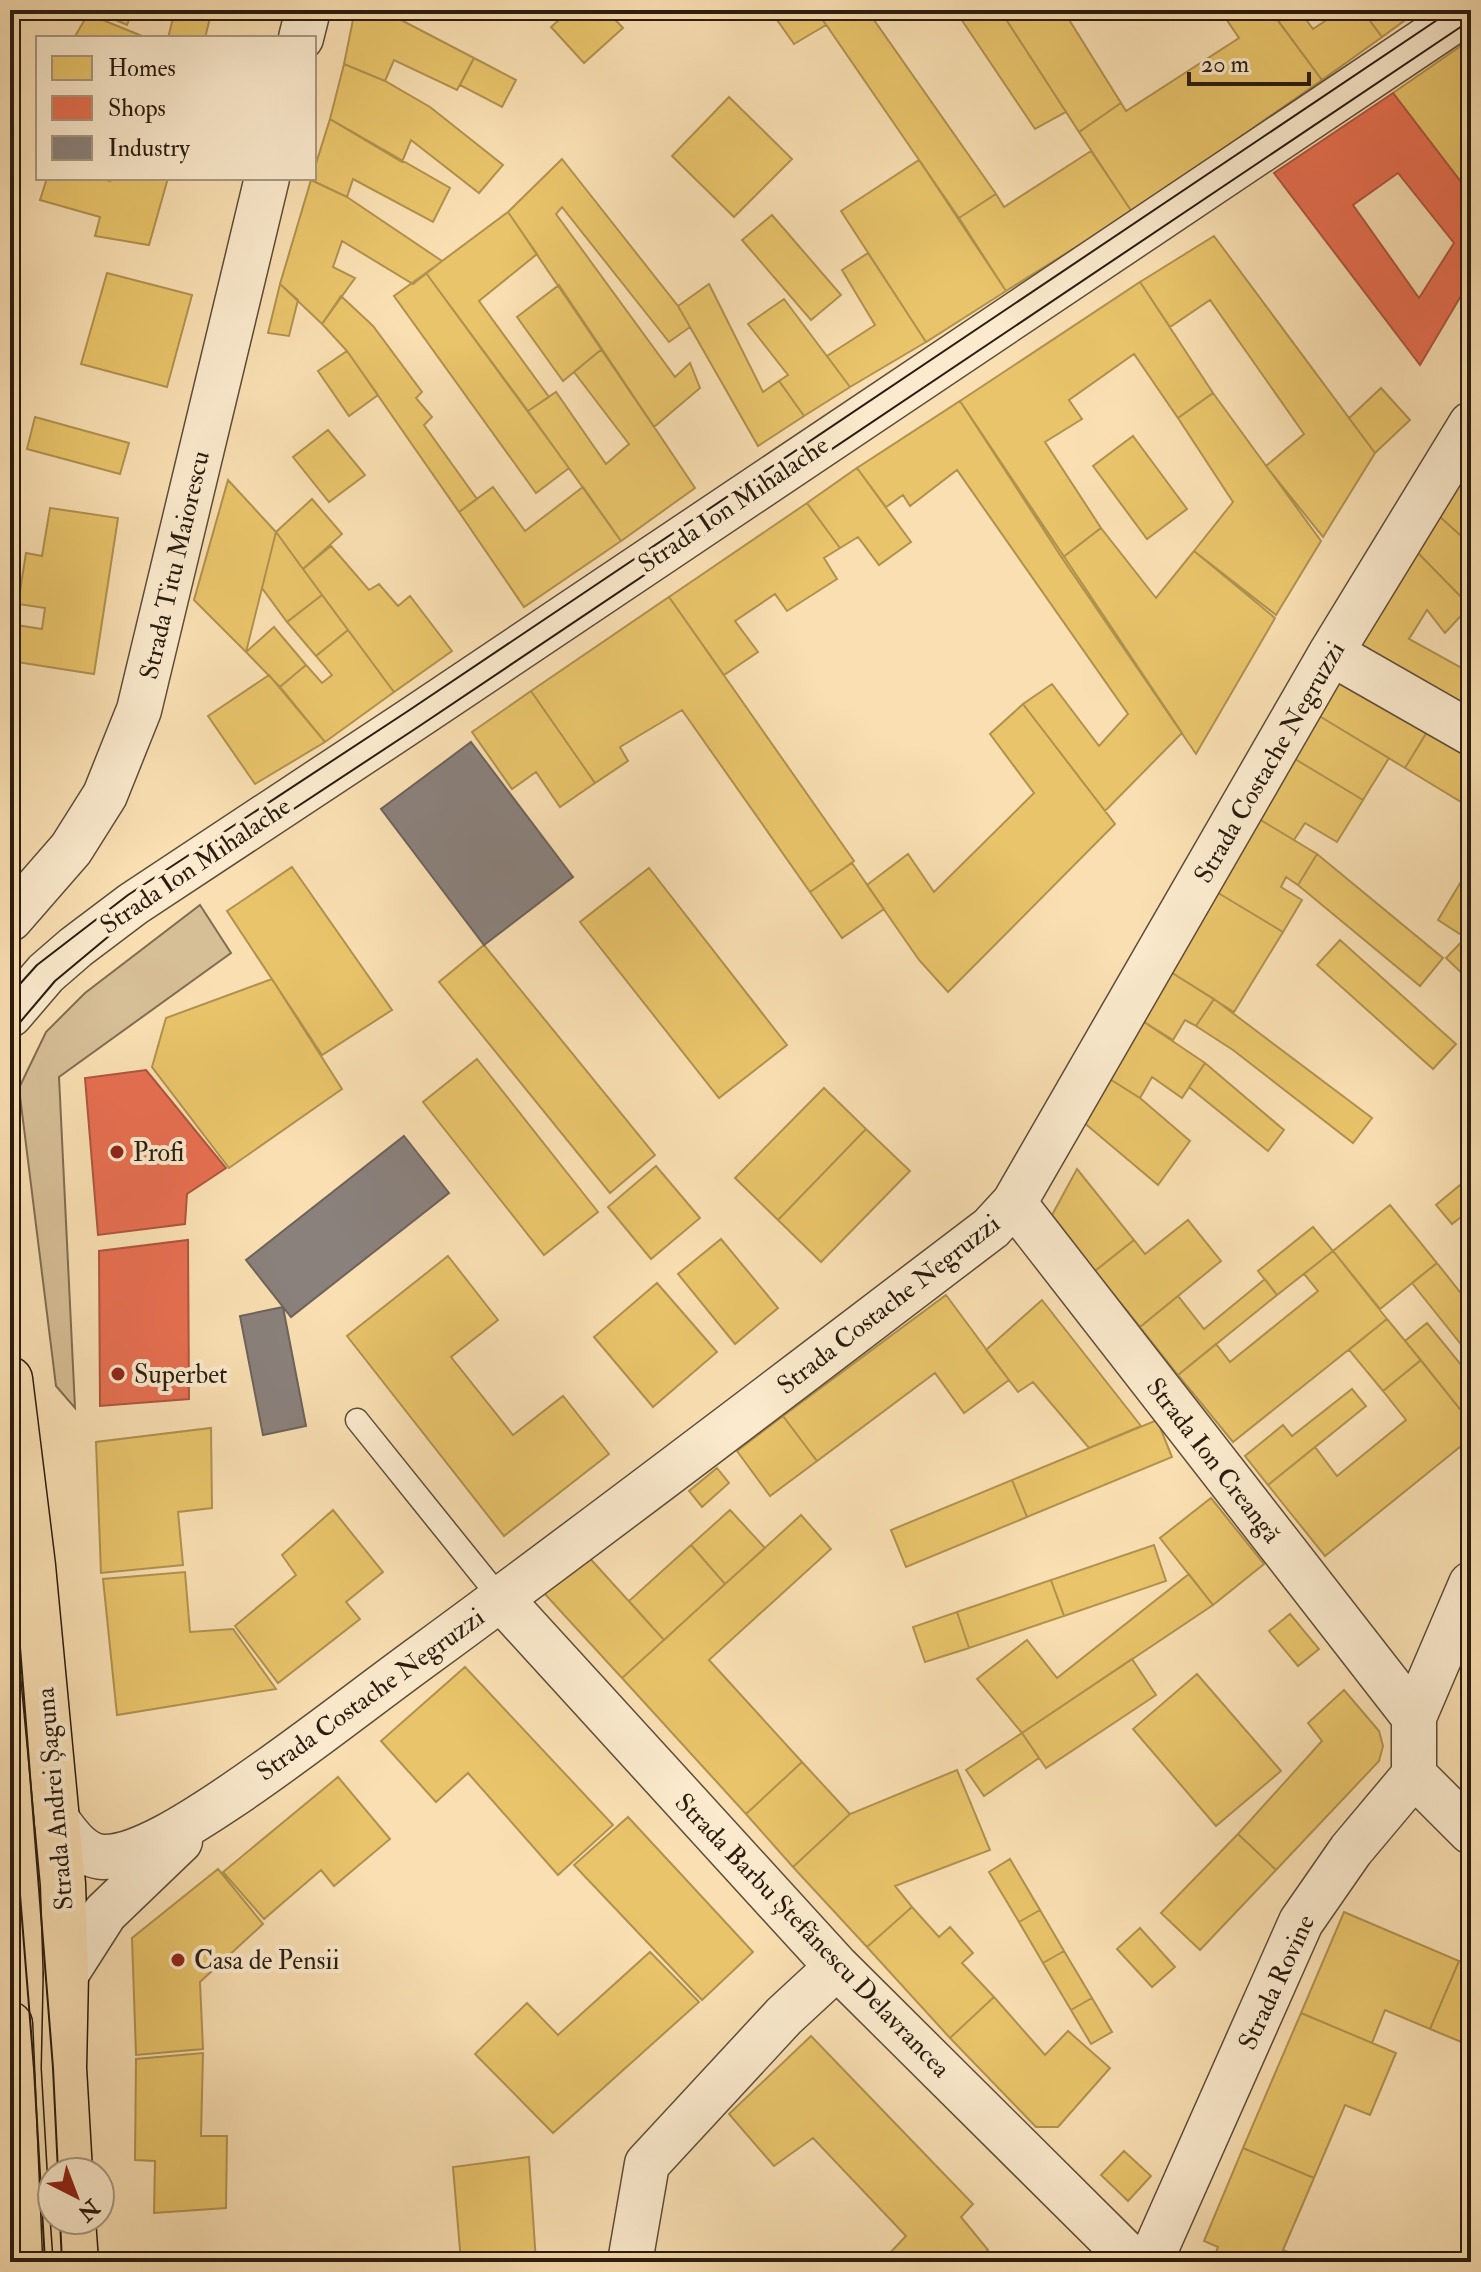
<svg xmlns="http://www.w3.org/2000/svg" width="1481" height="2272" font-family="'IM FELL Double Pica',serif">
	<rect width="100%" height="100%" fill="#f9dfb2"/>
	<filter id="stains"><feTurbulence type="fractalNoise" baseFrequency=".0025" numOctaves="4"/><feColorMatrix values="0 0 0 0 .2 0 0 0 0 .09 0 0 0 0 .02 0 0 0 .5 -.17"/></filter>
	<radialGradient id="worn" r=".72"><stop offset=".6" stop-color="#630" stop-opacity="0"/><stop offset="1" stop-color="#630" stop-opacity=".3"/></radialGradient>
	<path fill="#d6be96" stroke="#806d52" stroke-width="2" d="M200 905 231 953 59 1077 75 1408 56 1386 19 1088 46 1032 85 993Z"/>
	<path fill="#e9c46a" stroke="#b0924f" stroke-width="2" d="M92 10H133L127 25Z
		M175 10H212L205 38H168Z
		M355 10H376L403 21 474 58 457 90 394 60 385 81 344 64Z
		M570 10H606L623 28 584 63 551 27Z
		M770 10H816L826 25 794 44Z
		M816 10H867L996 194 959 218Z
		M955 10H1000L1066 112 1035 129Z
		M1000 10H1063L1121 103 1079 132Z
		M1220 10H1270L1322 80 1132 212 1079 132 1121 103 1126 111 1239 38Z
		M1280 10H1299L1313 29 1328 19 1321 10H1362L1382 37 1322 80 1274 15Z
		M1362 10H1419L1382 37Z
		M88 14 147 38H74Z
		M1471 39V195L1393 93Z
		M474 58 516 80 502 107 460 85Z
		M344 64 385 81 430 107 503 165 479 193 411 140 402 162 330 119Z
		M729 97 792 159 734 217 672 156Z
		M330 119 450 188 433 222 353 179 347 197 311 180 314 178V170Z
		M1091 151 1132 212 1006 291 959 218 996 194 1004 207Z
		M562 159 678 306 690 327 669 342 562 207 556 214 675 377 690 363 700 388 654 427 508 212Z
		M919 160 1006 291 926 342 841 211Z
		M47 178H99L110 181 111 178H168L149 245 95 236 100 217 40 200Z
		M311 180 347 197 442 261 413 284 342 241 333 267 355 278 322 324 280 284Z
		M508 212 537 254 479 301 549 397 528 411 426 273Z
		M772 215 841 295 811 320 742 240Z
		M1214 236 1375 453 1323 537 1266 466 1304 434 1210 300 1170 327 1140 282Z
		M868 253 926 342 850 387 827 356 875 325 842 270Z
		M107 273 192 295 167 387 81 364Z
		M426 273 569 468 536 493 394 296Z
		M1140 282 1213 393 1178 418 1134 354 1069 400 1082 419 1045 442 1101 528 1062 558 960 401Z
		M280 284 298 300 289 336 268 333Z
		M709 284 763 392 779 381 804 416 758 446 678 306Z
		M559 285 602 349 563 381 517 317Z
		M341 296 373 326 422 392 416 398 432 417 424 425 477 499 459 512 347 351 322 324Z
		M784 299 850 387 804 416 779 381 788 375 748 324Z
		M602 349 695 488 621 541 528 411 556 392 606 464 629 444 574 372Z
		M347 351 378 395 349 416 318 371Z
		M1381 388 1410 420 1375 453 1349 418Z
		M1213 393 1321 541 1276 615 1194 551 1233 502 1178 418Z
		M960 401 1182 733 1105 811 1023 704 1052 684 1099 746 1128 714 957 470 910 506 903 495 886 507 857 468Z
		M35 417 129 443 120 474 27 449Z
		M328 430 365 475 329 502 293 457Z
		M1133 436 1187 509 1147 539 1093 466Z
		M857 468 911 542 879 565 858 537 840 548 807 503Z
		M1471 468V545L1438 515Z
		M228 480 276 532 246 652 194 600Z
		M493 487 525 531 583 487 621 541 524 607 459 512Z
		M312 499 342 534 303 569 276 532Z
		M807 503 840 548 824 558 837 579 787 611 775 594 735 621 758 652 724 675 669 597Z
		M50 508 118 518 94 674 10 661V624L42 629 45 608 18 604 26 553 42 556Z
		M1438 515 1471 545V607L1416 551Z
		M1101 528 1156 598 1194 551 1275 618 1196 754 1062 558Z
		M276 532 322 595 287 622 262 588Z
		M331 546 369 590 379 584 398 606 410 596 452 651 394 692 303 569Z
		M1416 551 1470 606 1445 633 1427 610 1409 639 1471 673V710L1356 645Z
		M322 595 348 630 316 656 287 622Z
		M669 597 854 861 810 892 682 710 620 747 628 761 595 783 531 691Z
		M274 627 306 665 280 687 246 652Z
		M348 630 394 692 325 742 280 687 306 665 322 683 332 675 316 656Z
		M1341 672 1430 727 1405 768 1316 714Z
		M269 675 325 742 255 784 208 716Z
		M531 691 595 783 560 807 536 772 512 789 472 732Z
		M1023 704 1115 824 948 992 919 960 867 885 908 854 934 892 1034 793 990 734Z
		M1316 714 1389 758 1363 800 1290 756Z
		M1430 727 1471 752V808L1405 768Z
		M1290 756 1363 800 1337 842 1305 823 1294 840 1254 816Z
		M1254 816 1317 854 1298 885 1286 877 1281 887 1302 900 1283 932 1210 888Z
		M1317 854 1443 958 1420 986 1298 885Z
		M852 863 884 909 842 938 810 892Z
		M1471 865V916L1460 934 1438 920Z
		M292 867 392 1010 322 1055 227 911Z
		M649 868 787 1045 719 1098 580 922Z
		M1210 888 1283 932 1234 1012 1166 969Z
		M1471 932V982L1446 958Z
		M1340 940 1456 1044 1433 1069 1317 965Z
		M484 945 655 1155 610 1193 439 982Z
		M1166 969 1214 999 1196 1026 1185 1020 1173 1040 1138 1018Z
		M272 979 342 1089 229 1168 152 1067 166 1018Z
		M1214 999 1372 1118 1353 1143 1233 1050 1196 1026Z
		M1138 1018 1205 1063 1182 1098 1152 1077 1140 1098 1105 1076Z
		M477 1059 598 1212 544 1255 423 1102Z
		M1205 1063 1284 1130 1268 1151 1189 1087Z
		M1105 1076 1140 1098 1190 1141 1158 1185 1082 1121Z
		M824 1088 866 1129 778 1220 735 1178Z
		M866 1129 910 1171 821 1262 778 1220Z
		M656 1166 700 1218 651 1259 608 1207Z
		M1077 1169 1134 1240 1095 1271 1052 1215Z
		M1471 1176V1209L1452 1224 1436 1205Z
		M1390 1205 1437 1263 1380 1309 1333 1251Z
		M1188 1220 1221 1261 1140 1327 1095 1271 1134 1240 1145 1254Z
		M1313 1227 1333 1251 1277 1295 1258 1271Z
		M721 1239 778 1308 735 1344 678 1274Z
		M1333 1251 1387 1319 1233 1442 1178 1375 1216 1344 1230 1362 1318 1291 1304 1274Z
		M448 1256 498 1320 451 1357 513 1435 563 1396 609 1454 504 1536 347 1336Z
		M1437 1263 1471 1306V1357L1412 1283Z
		M1265 1279 1277 1295 1178 1375 1140 1327 1178 1296 1204 1329Z
		M657 1283 717 1352 653 1407 594 1337Z
		M946 1295 1009 1380 964 1413 935 1373 817 1461 783 1416Z
		M1042 1300 1141 1426 1089 1448 1033 1382 1018 1392 986 1350Z
		M1387 1319 1421 1360 1383 1391 1349 1350Z
		M1427 1323 1471 1377V1423L1405 1341Z
		M1421 1360 1471 1423V1438L1325 1556 1268 1485 1315 1447 1337 1476 1406 1420 1383 1391Z
		M1352 1389 1366 1406 1268 1485 1245 1456 1283 1425 1292 1436Z
		M783 1416 817 1461 770 1496 737 1451Z
		M1157 1420 1172 1457 1027 1517 1012 1480Z
		M211 1428 212 1508 178 1512 183 1565 101 1573 96 1442Z
		M717 1468 729 1483 702 1507 689 1491Z
		M1012 1480 1027 1517 906 1567 891 1530Z
		M1211 1498 1264 1564 1213 1605 1160 1538Z
		M333 1510 383 1572 346 1602 360 1619 278 1683 235 1626 296 1575 282 1555Z
		M730 1510 765 1548 725 1584 691 1545Z
		M801 1515 831 1549 709 1660 802 1762 746 1814 622 1678Z
		M691 1545 725 1584 664 1640 629 1601Z
		M1154 1545 1166 1581 1064 1616 1051 1580Z
		M586 1554 664 1640 622 1678 544 1593Z
		M185 1572 190 1632 233 1629 276 1689 117 1715 103 1579Z
		M1189 1574 1213 1605 1022 1733 977 1679 1027 1640 1057 1678Z
		M1051 1580 1064 1616 969 1648 957 1612Z
		M957 1612 969 1648 925 1662 913 1627Z
		M1290 1614 1319 1649 1298 1666 1269 1631Z
		M1132 1659 1156 1695 1046 1768 1022 1733Z
		M465 1667 613 1825 558 1875 468 1773 436 1802 381 1741Z
		M1197 1674 1281 1771 1216 1826 1133 1729Z
		M1344 1690 1379 1731 1383 1746 1379 1761 1276 1870 1238 1834 1322 1741 1308 1723Z
		M1022 1733 1039 1758 984 1796 966 1770Z
		M802 1762 850 1814 793 1867 746 1814Z
		M957 1770 990 1850 895 1886 912 1907 867 1947 793 1867 850 1814Z
		M338 1777 390 1839 334 1886 321 1870 264 1919 223 1872Z
		M628 1817 753 1952 702 2000 574 1865Z
		M1238 1834 1276 1870 1200 1950 1161 1913Z
		M1010 1859 1040 1910 1019 1922 989 1872Z
		M218 1869 263 1924 200 1982 203 2049 136 2055 132 1938Z
		M912 1907 939 1937 950 1927 973 1953 962 1963 994 1997 950 2038 867 1947Z
		M1040 1910 1064 1951 1043 1963 1019 1922Z
		M1344 1912 1459 1961 1430 2029 1385 2010 1372 2043 1301 2013Z
		M1140 1928 1175 1967 1152 1987 1117 1949Z
		M1064 1951 1092 1998 1071 2010 1043 1963Z
		M650 1952 699 2002 553 2133 475 2054 527 2003 558 2035Z
		M1459 1961 1471 1966V2046L1430 2029Z
		M994 1997 1045 2055 1068 2031 1110 2068 1058 2127H1036L950 2038Z
		M1092 1998 1112 2032 1091 2044 1071 2010Z
		M1301 2013 1396 2053 1370 2115 1345 2105 1314 2178 1243 2148Z
		M811 2036 973 2204 961 2217 988 2250 975 2262H891L886 2257 906 2236 813 2138 774 2166 729 2114Z
		M203 2053 201 2136H227L226 2208 154 2213 155 2161 135 2160 136 2059Z
		M1243 2148 1314 2178 1283 2250 1305 2259 1304 2262H1212L1218 2247 1204 2241Z
		M1124 2151 1151 2176 1128 2201 1101 2175Z
		M529 2157 536 2262H461L453 2167Z"/>
	<path fill="#e76f51" stroke="#ae563d" stroke-width="2" fill-rule="evenodd" d="M1393 93 1471 195V279L1420 365 1274 173ZM1398 173 1454 243 1419 298 1353 205Z
		M146 1070 226 1168 187 1194 185 1224 98 1235 85 1078Z
		M188 1240 189 1399 100 1406 99 1251Z"/>
	<path fill="#8a817c" stroke="#6d635b" stroke-width="2" d="M471 742 573 877 484 945 381 809Z
		M404 1136 449 1193 291 1317 246 1260Z
		M283 1307 306 1426 263 1435 240 1316Z"/>
	<g fill="none" stroke-linecap="round" stroke-linejoin="round">
		<g stroke="#5e4d38" stroke-width="25">
			<path id="service" d="M357 1420 501 1599"/>
		</g>
		<g stroke="#5e4d38" stroke-width="47">
			<path id="minor" d="M301 38 308 10
				M1331 653 1471 733
				M10 919 71 849 105 795 139 710 267 178
				M10 1015 46 973 76 947 133 904 413 719 1470 10
				M1014 1203 1414 1717
				M501 1599 837 1967 1134 2262
				M1414 1775 1471 1832
				M57 1820C68 1835 82 1856 103 1857 139 1858 197 1819 227 1799 296 1753 361 1701 427 1653 617 1514 804 1370 991 1228L1014 1203 1331 653 1471 424
				M66 1974 105 1913 180 1841
				M630 2262 647 2164 784 2016 837 1967
				M1150 2262 1301 1922 1351 1850 1414 1775V1717L1471 1584"/>
		</g>
		<g stroke="#2a1c0f" stroke-width="47">
			<path id="primary" d="M10 1379 33 1566 63 1884 66 1974 64 2068 70 2172
				M10 2024 20 2262
				M73 2220 76 2262"/>
		</g>
		<use href="#service" stroke="#fbeacd" stroke-width="22"/>
		<use href="#minor" stroke="#fbeacd" stroke-width="44"/>
		<use href="#primary" stroke="#f9dfb2" stroke-width="44"/>
		<path stroke="#2a1c0f" stroke-width="2" d="M10 995 37 965 128 895 408 711 1452 10
			M10 1034 55 981 139 911 418 727 1471 20
			M10 1558 16 1596 53 2068 58 2172
			M10 1770 34 2069 45 2262
			M60 2220 62 2262"/>
	</g>
	<g fill="#8f2418" stroke="#fbeacd" stroke-width="3">
		<circle cx="117" cy="1152" r="8"/>
		<circle cx="118" cy="1374" r="8"/>
		<circle cx="178" cy="1960" r="8"/>
	</g>
	<g text-anchor="middle" stroke-width="8" stroke-linejoin="round" paint-order="stroke">
		<g font-size="26" fill="#2a1c0f" stroke="#fbeacd">
			<text transform="translate(733 504) rotate(-34)" y="9">Strada Ion Mihalache</text>
			<text transform="translate(174 565) rotate(-77)" y="9">Strada Titu Maiorescu</text>
			<text transform="translate(1269 762) rotate(-60)" y="9">Strada Costache Negruzzi</text>
			<text transform="translate(195 865) rotate(-34)" y="9">Strada Ion Mihalache</text>
			<text transform="translate(888 1304) rotate(-38)" y="9">Strada Costache Negruzzi</text>
			<text transform="translate(1214 1460) rotate(52)" y="9">Strada Ion Creangă</text>
			<text transform="translate(370 1694) rotate(-36)" y="9">Strada Costache Negruzzi</text>
			<text transform="translate(54 1799) rotate(-95)" y="9">Strada Andrei Șaguna</text>
			<text transform="translate(813 1935) rotate(46)" y="9">Strada Barbu Ștefănescu Delavrancea</text>
			<text transform="translate(1276 1982) rotate(-65)" y="9">Strada Rovine</text>
		</g>
		<g font-size="26" fill="#2a1c0f" stroke="#fbeacd" text-anchor="start">
			<text x="133" y="1161">Profi</text>
			<text x="134" y="1383">Superbet</text>
			<text x="194" y="1969">Casa de Pensii</text>
		</g>
	</g>
	<rect width="1481" height="2272" fill="none" stroke="#f9dfb2" stroke-width="40"/>
	<rect x="12" y="12" width="1457" height="2248" fill="none" stroke="#2a1c0f" stroke-width="4"/>
	<rect x="20" y="20" width="1441" height="2232" fill="none" stroke="#2a1c0f" stroke-width="2"/>
	<rect x="36" y="36" width="280" height="144" fill="#fbeacd" stroke="#a79881" stroke-width="2"/>
	<rect x="52" y="56" width="40" height="24" fill="#e9c46a" stroke="#a79881" stroke-width="2"/>
	<text x="108" y="76" font-size="24" fill="#2a1c0f">Homes</text>
	<rect x="52" y="96" width="40" height="24" fill="#e76f51" stroke="#a79881" stroke-width="2"/>
	<text x="108" y="116" font-size="24" fill="#2a1c0f">Shops</text>
	<rect x="52" y="136" width="40" height="24" fill="#8a817c" stroke="#a79881" stroke-width="2"/>
	<text x="108" y="156" font-size="24" fill="#2a1c0f">Industry</text>
	<g transform="translate(76 2196) rotate(138)"><circle r="38" fill="#fbeacd" stroke="#a79881" stroke-width="2"/>
	<path d="M0-6L14 30L0 20L-14 30Z" fill="#8f2418"/>
	<text y="-12" font-size="22" font-weight="bold" text-anchor="middle" fill="#2a1c0f">N</text>
	</g>
	<path d="M1189 72v12h120v-12" fill="none" stroke="#2a1c0f" stroke-width="4"/>
	<text x="1201" y="72" font-size="24" fill="#2a1c0f" stroke="#fbeacd" stroke-width="6" paint-order="stroke">20 m</text>
	<rect width="100%" height="100%" filter="url(#stains)"/>
	<rect width="100%" height="100%" fill="url(#worn)"/>
</svg>
